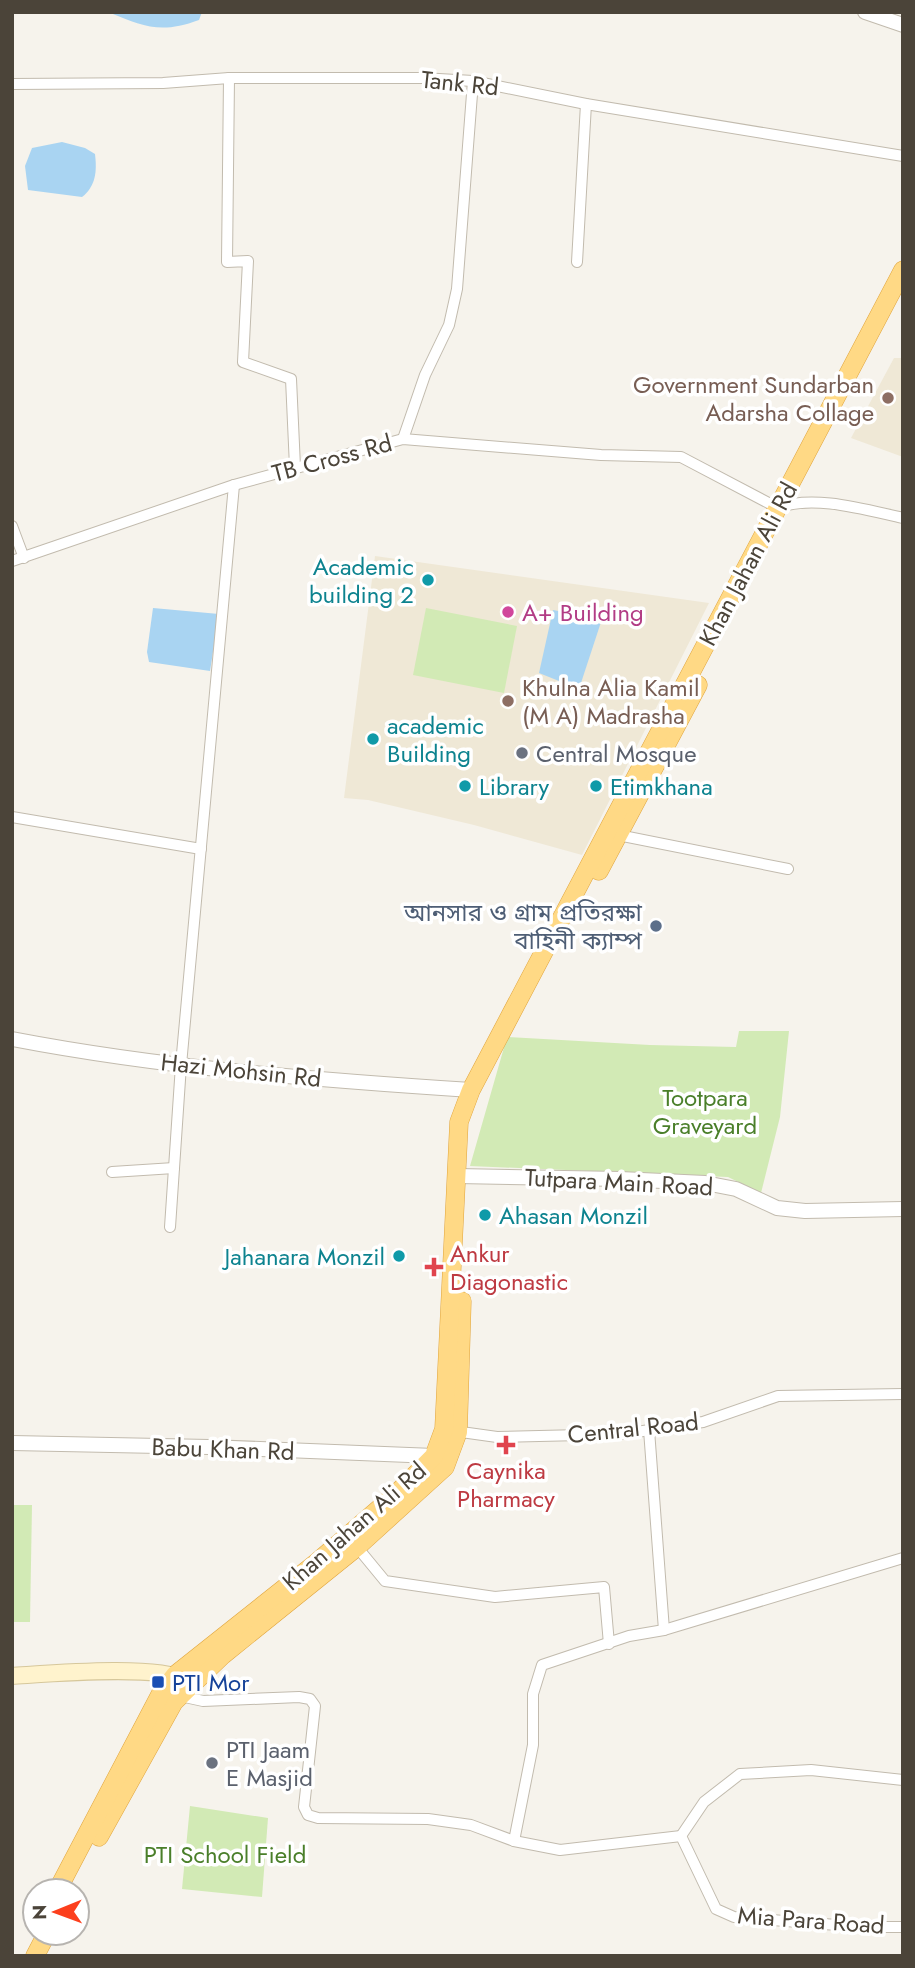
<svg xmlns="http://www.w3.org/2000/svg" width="915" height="1968" font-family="Jost,'Noto Sans Bengali',sans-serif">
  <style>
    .education { fill: #efe8d6 }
    .green { fill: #d2eab5 }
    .water { fill: #a9d4f2 }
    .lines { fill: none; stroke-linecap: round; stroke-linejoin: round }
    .minor-casing { stroke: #c2bbae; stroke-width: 12 }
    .tertiary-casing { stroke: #c2bbae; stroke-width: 16 }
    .secondary-casing { stroke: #d6c79b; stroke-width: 18 }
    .trunk-casing { stroke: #e0a43c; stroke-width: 19 }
    .minor { stroke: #fff; stroke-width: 10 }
    .tertiary { stroke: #fff; stroke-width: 14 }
    .secondary { stroke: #fff3cd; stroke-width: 16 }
    .trunk { stroke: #ffd985; stroke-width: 18 }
    .education-dot { fill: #8d6e63; stroke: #fff; stroke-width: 2.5 }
    .culture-dot { fill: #0f9aa8; stroke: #fff; stroke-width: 2.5 }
    .hotel-dot { fill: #d1479c; stroke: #fff; stroke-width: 2.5 }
    .worship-dot { fill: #6b7280; stroke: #fff; stroke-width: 2.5 }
    .service-dot { fill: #5c6f8a; stroke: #fff; stroke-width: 2.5 }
    .health-dot { fill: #e0444e; stroke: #fff; stroke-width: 2.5 }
    .transit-dot { fill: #1a4fb4; stroke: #fff; stroke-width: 2.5 }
    .labels { text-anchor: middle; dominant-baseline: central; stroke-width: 7; stroke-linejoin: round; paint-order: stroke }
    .street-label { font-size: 24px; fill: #4b4439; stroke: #fff }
    .education-label { font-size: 24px; fill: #785e54; stroke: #fff; text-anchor: end }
    .culture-label { font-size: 24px; fill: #0d838f; stroke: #fff; text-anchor: start }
    .hotel-label { font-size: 24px; fill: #b23c85; stroke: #fff; text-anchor: start }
    .worship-label { font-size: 24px; fill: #5b616d; stroke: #fff; text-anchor: start }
    .service-label { font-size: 24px; fill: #4e5e75; stroke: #fff; text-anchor: end }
    .park-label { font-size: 24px; fill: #4a7f2a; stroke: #fff }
    .health-label { font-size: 24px; fill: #be3a42; stroke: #fff; text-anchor: start }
    .transit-label { font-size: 24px; fill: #164399; stroke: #fff; text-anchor: start }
  </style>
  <rect width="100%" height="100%" fill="#f6f3ec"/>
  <g class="education">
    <path d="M894 358H903V457L851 438Z"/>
    <path d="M375 556 709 603 582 855 474 825 368 800 344 798Z"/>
  </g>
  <g class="green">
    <path d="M426 608 517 626 504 693 413 675Z"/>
    <path d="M739 1031H789L780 1117 761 1193 728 1177 470 1166 507 1037 650 1045 736 1047Z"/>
    <path d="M12 1505H32L30 1622H12Z"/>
    <path d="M190 1806 268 1818 262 1897 182 1889Z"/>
  </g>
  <g class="water">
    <path d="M108 12H202L199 20C161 34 144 27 108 12Z"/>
    <path d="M62 142 85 148 95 154C97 171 96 186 82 197L28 190 25 166 32 148Z"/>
    <path d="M153 608 219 614 210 671 149 662 147 652Z"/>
    <path d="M553 610 602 619 579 689 539 673Z"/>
  </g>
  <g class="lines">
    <defs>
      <g id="minor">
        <path d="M229 78 227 262 248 261 243 362 291 379 295 467"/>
        <path d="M12 84 163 83 229 78H422L473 81 586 104 903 156"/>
        <path d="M577 262 586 104"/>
        <path d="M403 439 425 375 449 325 457 289 473 81"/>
        <path d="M12 526 24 558"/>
        <path d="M12 561 234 485 403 439 601 455 681 457 778 508C813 494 866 510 903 518"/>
        <path d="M12 817 201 849"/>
        <path d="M618 835 788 869"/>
        <path d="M112 1172 174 1168"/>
        <path d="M170 1227 181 1065 234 485"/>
        <path d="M649 1430 664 1630"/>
        <path d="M454 1431 497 1437 623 1434 703 1422 778 1396 903 1394"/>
        <path d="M357 1547 385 1581 495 1597 604 1587 609 1644"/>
        <path d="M180 1696 203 1701 299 1697 310 1699 315 1706 304 1807 308 1815 318 1818 428 1819 471 1825 514 1841 560 1850 681 1836 716 1909 734 1917 863 1927H903"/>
        <path d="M681 1836 704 1802 740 1774 811 1770 903 1780"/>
        <path d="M514 1841 533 1745V1694L542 1665 629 1636 664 1630 903 1558"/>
      </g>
      <g id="tertiary">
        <path d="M865 12 903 25"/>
        <path d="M12 1039C163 1068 317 1080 471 1090"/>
        <path d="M457 1176 620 1179 705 1183 736 1189 777 1208 805 1211 903 1209"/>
        <path d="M12 1443 209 1447 434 1456"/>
      </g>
      <path id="secondary" d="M12 1676C46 1674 159 1664 183 1680"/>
      <g id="trunk">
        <path d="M599 871 698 685"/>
        <path d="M99 1837 174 1702 223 1655 357 1547 445 1467 458 1432 462 1301"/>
        <path d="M57 1891 161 1693 175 1675 316 1563 396 1494 434 1456 444 1429 459 1122 471 1090 903 270"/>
        <path d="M35 1956 47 1933"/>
      </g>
    </defs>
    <use href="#minor" class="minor-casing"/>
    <use href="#tertiary" class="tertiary-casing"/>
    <use href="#secondary" class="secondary-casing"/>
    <use href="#trunk" class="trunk-casing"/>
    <use href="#minor" class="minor"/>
    <use href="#tertiary" class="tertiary"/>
    <use href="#secondary" class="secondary"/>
    <use href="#trunk" class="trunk"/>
  </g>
  <g class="education-dot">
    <circle cx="888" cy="398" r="7"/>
    <circle cx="508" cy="701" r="7"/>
  </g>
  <g class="culture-dot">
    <circle cx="428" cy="580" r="7"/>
    <circle cx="373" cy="739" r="7"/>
    <circle cx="465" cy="786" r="7"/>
    <circle cx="596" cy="786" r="7"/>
    <circle cx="485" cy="1215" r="7"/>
    <circle cx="399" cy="1256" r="7"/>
  </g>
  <circle class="hotel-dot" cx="508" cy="612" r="7"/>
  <g class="worship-dot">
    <circle cx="522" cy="753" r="7"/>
    <circle cx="212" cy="1763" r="7"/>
  </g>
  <circle class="service-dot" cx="656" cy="926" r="7"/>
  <g class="health-dot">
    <path d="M430.5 1256.5h7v7h7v7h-7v7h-7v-7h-7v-7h7z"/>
    <path d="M502.5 1434.5h7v7h7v7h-7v7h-7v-7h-7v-7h7z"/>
  </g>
  <rect class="transit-dot" x="151" y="1675" width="14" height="14" rx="3.5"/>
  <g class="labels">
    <g class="street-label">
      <text transform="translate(460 83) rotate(6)">Tank Rd</text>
      <text transform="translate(332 458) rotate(-15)">TB Cross Rd</text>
      <text transform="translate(748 564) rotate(-62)">Khan Jahan Ali Rd</text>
      <text transform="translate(241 1070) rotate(6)">Hazi Mohsin Rd</text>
      <text transform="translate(619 1182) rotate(3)">Tutpara Main Road</text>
      <text transform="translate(633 1428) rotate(-6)">Central Road</text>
      <text transform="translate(223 1449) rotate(2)">Babu Khan Rd</text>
      <text transform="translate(354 1526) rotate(-41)">Khan Jahan Ali Rd</text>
      <text transform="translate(811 1920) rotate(4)">Mia Para Road</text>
    </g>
    <g class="education-label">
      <text x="874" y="384">Government Sundarban<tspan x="874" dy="28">Adarsha Collage</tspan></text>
      <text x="522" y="687" text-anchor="start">Khulna Alia Kamil<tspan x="522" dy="28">(M A) Madrasha</tspan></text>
    </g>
    <g class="culture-label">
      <text x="414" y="566" text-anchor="end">Academic<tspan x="414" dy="28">building 2</tspan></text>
      <text x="387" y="725">academic<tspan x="387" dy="28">Building</tspan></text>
      <text x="479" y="786">Library</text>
      <text x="610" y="786">Etimkhana</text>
      <text x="499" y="1215">Ahasan Monzil</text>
      <text x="385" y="1256" text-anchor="end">Jahanara Monzil</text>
    </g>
    <g class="hotel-label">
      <text x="522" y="612">A+ Building</text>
    </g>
    <g class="worship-label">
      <text x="536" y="753">Central Mosque</text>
      <text x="226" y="1749">PTI Jaam<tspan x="226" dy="28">E Masjid</tspan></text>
    </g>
    <g class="service-label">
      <text x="642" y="912">আনসার ও গ্রাম প্রতিরক্ষা<tspan x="642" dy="28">বাহিনী ক্যাম্প</tspan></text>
    </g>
    <g class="park-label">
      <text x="705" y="1097">Tootpara<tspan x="705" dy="28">Graveyard</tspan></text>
      <text x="225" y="1854">PTI School Field</text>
    </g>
    <g class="health-label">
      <text x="450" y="1253">Ankur<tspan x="450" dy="28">Diagonastic</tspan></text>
      <text x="506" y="1470" text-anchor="middle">Caynika<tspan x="506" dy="28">Pharmacy</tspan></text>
    </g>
    <g class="transit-label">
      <text x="172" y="1682">PTI Mor</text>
    </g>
  </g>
  <rect width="915" height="1968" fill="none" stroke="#4b4439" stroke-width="28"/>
  <g transform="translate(56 1912) rotate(269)"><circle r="33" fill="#ffffff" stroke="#b7b4b0" stroke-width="2"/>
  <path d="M0-5L12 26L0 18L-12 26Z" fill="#fc3f1d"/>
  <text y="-10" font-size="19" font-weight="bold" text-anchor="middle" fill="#4b4439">N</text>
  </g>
</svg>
